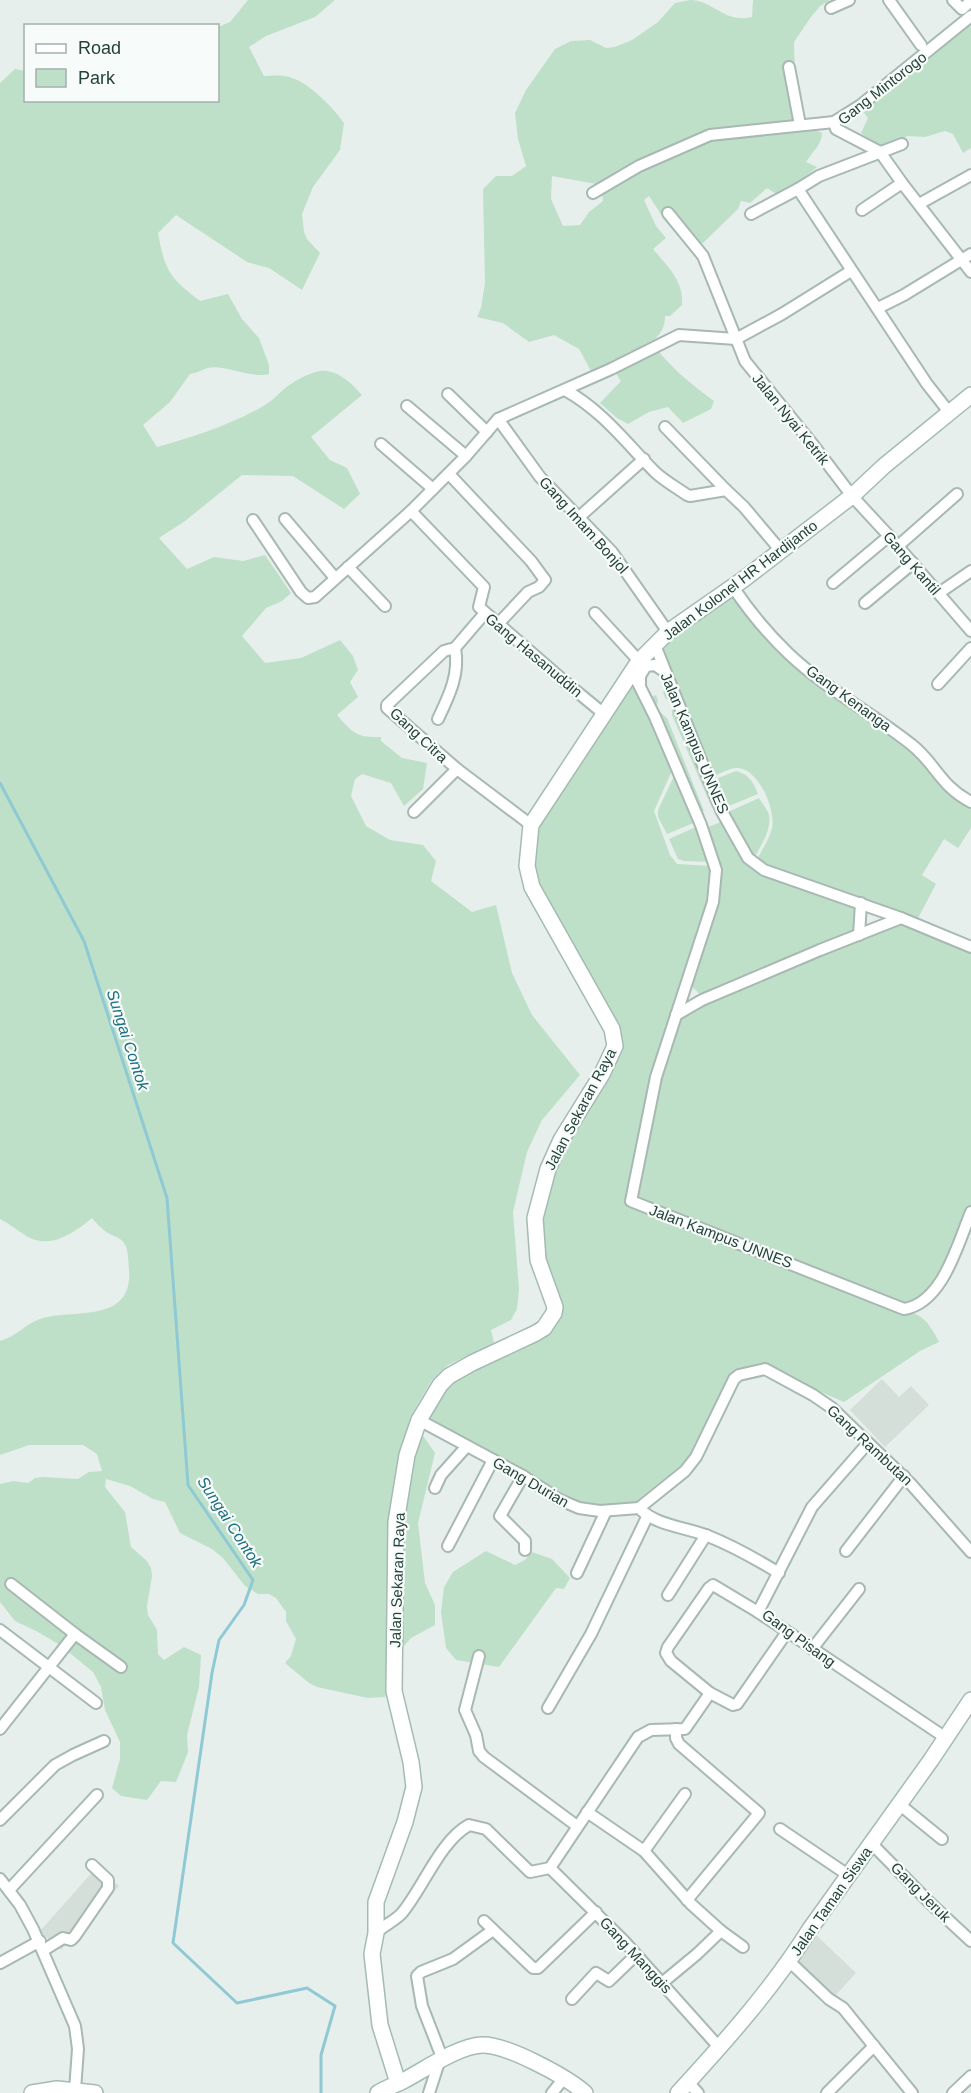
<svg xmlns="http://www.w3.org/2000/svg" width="971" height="2093" font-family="Helvetica,sans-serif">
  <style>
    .built { fill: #d4dfda }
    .green { fill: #bfe0c8; fill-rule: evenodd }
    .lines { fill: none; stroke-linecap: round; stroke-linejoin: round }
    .stream { stroke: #8ec9d4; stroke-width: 3 }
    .minor-casing { stroke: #a8b8b2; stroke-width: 14 }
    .secondary-casing { stroke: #a4bbb3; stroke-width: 18 }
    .minor { stroke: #fff; stroke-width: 10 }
    .secondary { stroke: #fff; stroke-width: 15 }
    .labels { text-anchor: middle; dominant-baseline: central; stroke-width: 4.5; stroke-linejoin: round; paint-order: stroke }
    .street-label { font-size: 15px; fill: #24423a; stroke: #f7fbf9 }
    .water-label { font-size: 16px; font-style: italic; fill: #1c6f80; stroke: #f7fbf9 }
  </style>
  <rect width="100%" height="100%" fill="#e6efeb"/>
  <g class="built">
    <path d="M882 1379 899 1397 911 1386 929 1405 885 1447 850 1410Z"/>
    <path d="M97 1867 119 1886 61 1950 40 1931Z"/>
    <path d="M816 1935 856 1973 835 1996 821 1990 792 1961Z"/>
  </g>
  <g class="green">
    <path d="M248 0H335L315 17 266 36 249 47 264 76C270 76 277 75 284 76 305 78 332 106 344 123L340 150 313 187 302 214 304 232 307 239 320 253 302 290 269 268 247 262 176 215 158 233C165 271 169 277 200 301L228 294 242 319 259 338 269 365V374C253 379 223 364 208 368 201 370 197 373 190 374L170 402 143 425 157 447C194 437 233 424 265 405 272 401 277 395 283 390 292 382 308 373 320 371 336 368 353 384 362 395L311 437 330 460 347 468 360 494 344 509 293 476 242 475 185 521 159 538 187 569 214 557 243 561 265 555 291 593 282 601 266 608 242 636 265 663 301 658 340 640 353 656 358 670 350 682 358 697 337 715C353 733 357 738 381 737V741L402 758 427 763 423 789 404 806 391 783 362 774 355 779 351 796 366 826 390 840 423 845 436 861 431 881 472 912 496 905 512 973 532 1015 580 1075 542 1120 527 1152 513 1212 519 1289 517 1309 511 1320 491 1330 494 1343 448 1365 431 1381 410 1417 435 1453 418 1523 425 1583 435 1605V1625L411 1638 389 1663 385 1697 368 1698 317 1687 309 1683 285 1663 291 1656 296 1639 286 1621V1612L276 1598 269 1594H258L245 1586 223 1558 212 1549 180 1533 165 1502 153 1499 130 1486 106 1479 105 1487 125 1512 131 1547 146 1560 151 1568 152 1576 147 1606 148 1615 157 1630 158 1654 164 1660 184 1647 201 1655 199 1687 187 1735 188 1752 176 1782 161 1781 147 1800 121 1796 112 1788 120 1759V1742L105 1710 101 1687 93 1672 60 1645 38 1632 15 1621 0 1602V1484L13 1481 28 1483 35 1478 43 1477 78 1479 89 1472 102 1471 97 1454 83 1445H29L0 1455V1341C16 1337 25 1324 40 1319 72 1308 133 1325 129 1270 128 1262 129 1250 124 1243 120 1237 112 1236 105 1231 100 1227 96 1223 92 1218 74 1233 52 1249 28 1237 18 1231 10 1224 0 1219V83L15 69 25 71 26 100H218V27L230 22Z"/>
    <path d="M690 0C713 0 725 24 752 17L753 0H830L820 6 811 17 794 42 796 110 805 124 822 133C822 145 812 152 806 162L817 167 781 197 767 188 750 203 741 201 738 209 703 243 688 246 666 222 649 196 644 200 656 226 666 238 653 249C668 267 684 281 682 305L670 316H665C665 327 661 334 652 342 667 365 692 385 714 401L711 409 683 423 668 407 649 412 628 424 617 418 600 403 621 381 609 363 591 371 579 349 554 335 529 342 503 323 477 317 481 308 485 283 483 189 496 176H512L526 166 518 139 515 113 526 90 555 49 571 41 590 40 606 48 615 47 632 40 658 22 675 3ZM552 176 596 184 602 193 603 201 589 212 580 225 563 226 551 199Z"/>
    <path d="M971 24V148L963 153 953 134 945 131 925 137 908 136 885 145H877L861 133 868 118 862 110Z"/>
    <path d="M731 593 793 662 914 752 947 792 971 805V828L958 848 944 839 922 875 936 884 916 922 756 862C761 851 769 840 772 828 776 811 759 769 738 768 731 767 719 774 712 777L660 650 662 643Z"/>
    <path d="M631 678 674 766 654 811 670 855 677 864 712 866 710 901 653 1079 628 1202 903 1311C924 1313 930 1325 939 1342L920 1351 844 1402 757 1364 731 1372 690 1458 635 1502 600 1506 565 1498 425 1415 449 1378 556 1316 543 1265 539 1218 550 1171 618 1044 536 885 533 869 535 826Z"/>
    <path d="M669 689 717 806 712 808 672 715V702L665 698 663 692Z"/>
    <path d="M656 695 658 701 656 709 667 718 704 811 699 813 649 698Z"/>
    <path d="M736 771C750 775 753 782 758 794L724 808 713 780Z"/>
    <path d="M676 772 696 822 667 834 658 817V810Z"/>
    <path d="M759 798C762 803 767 809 769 815 772 830 760 847 753 860L726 813Z"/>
    <path d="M723 821 742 855 858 905 857 933 703 997 688 983 716 900 706 828Z"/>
    <path d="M698 826 711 862 684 861 678 859 669 839Z"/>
    <path d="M901 921 971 950V1205L943 1272 928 1294 905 1305 750 1240 635 1198 659 1078 677 1016 702 1001Z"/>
    <path d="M486 1551 515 1565 525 1560 532 1552 552 1559 570 1578 564 1589 556 1588 499 1667 456 1660 446 1648 441 1612 444 1587 453 1572Z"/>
  </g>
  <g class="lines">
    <path class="stream" d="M0 783 84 941 167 1198 188 1485 253 1580 244 1605 219 1640 212 1673 173 1943 237 2003 307 1988 335 2006 321 2055V2093"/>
    <defs>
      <g id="minor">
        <path d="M889 0 921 45"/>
        <path d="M953 0 962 9 971 1"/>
        <path d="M831 8 849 0"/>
        <path d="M971 16 861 105 834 122 836 129 880 152 902 183 971 272"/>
        <path d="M789 67 800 125"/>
        <path d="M902 144 819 176 798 189 927 384 949 412"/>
        <path d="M593 193 639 166 710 135 834 122"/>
        <path d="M919 204 971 175"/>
        <path d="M862 210 902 183"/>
        <path d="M668 213 703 256 745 361 814 446 852 496 889 536 971 631"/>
        <path d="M751 214 798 189"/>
        <path d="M878 308 904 295 971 254"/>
        <path d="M565 390C603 411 626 443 656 473 665 481 677 488 687 495L690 496 726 490 744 507 781 551"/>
        <path d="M448 394 487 432"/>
        <path d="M407 406 466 456"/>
        <path d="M498 419 540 477 612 552 668 632"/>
        <path d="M665 427 726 490"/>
        <path d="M381 444 433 489"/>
        <path d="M449 474 531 561 545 580 539 587 528 592 498 624"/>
        <path d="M411 511 484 587 479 607 564 681 604 714"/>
        <path d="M578 518 644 459"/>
        <path d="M285 519 335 578"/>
        <path d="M253 520 301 592 308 598 315 597 411 511 466 456 498 419 611 369 679 335 736 339 782 314 851 271"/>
        <path d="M898 546 957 494"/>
        <path d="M348 567 385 606"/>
        <path d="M833 583 889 536"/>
        <path d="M733 587C749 611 768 634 789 654 826 689 872 713 912 745 935 763 941 787 971 802"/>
        <path d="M939 593 971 571"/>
        <path d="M865 603 913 563"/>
        <path d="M485 613 455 648 444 651 387 705V708L457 769 531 825"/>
        <path d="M595 613 639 661"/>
        <path d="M655 645 721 810 748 858 764 870 901 918 971 947"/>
        <path d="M632 671 655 717 701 825 716 870 713 902 656 1077 631 1201 904 1309C943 1303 958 1243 971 1212"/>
        <path d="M640 684V676L646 666 655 665 665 672"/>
        <path d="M938 684 971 648"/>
        <path d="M438 719C449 696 460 674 455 648"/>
        <path d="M414 812 457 769"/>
        <path d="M859 935 861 903"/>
        <path d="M676 1015 702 1000 820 950 901 918"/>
        <path d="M419 1420 523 1476 560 1500 579 1508 600 1511 639 1508C656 1526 686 1527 708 1536 733 1546 756 1559 779 1573"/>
        <path d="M523 1476 500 1516 525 1541V1550"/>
        <path d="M435 1488 441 1475 467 1446"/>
        <path d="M639 1508 685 1471 696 1457 734 1379 739 1375 765 1369 813 1395 832 1408 910 1483 971 1552"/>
        <path d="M448 1546 493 1460"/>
        <path d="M846 1551 904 1476"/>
        <path d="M577 1573 606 1511"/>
        <path d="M11 1584 75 1634 121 1667"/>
        <path d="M668 1595 706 1535"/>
        <path d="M758 1612 812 1507 868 1443"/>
        <path d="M0 1630 96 1703"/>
        <path d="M812 1649 859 1589"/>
        <path d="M479 1656 465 1710 476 1735 479 1751 484 1757 577 1826"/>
        <path d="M710 1693 671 1661 666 1653 668 1647 709 1588 713 1585 758 1612 946 1738"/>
        <path d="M548 1708 591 1634 647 1517"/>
        <path d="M0 1729 75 1634"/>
        <path d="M676 1729V1738L679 1744 759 1813 687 1900"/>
        <path d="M899 1804 942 1839"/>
        <path d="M587 1812 644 1851 691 1904 721 1931 743 1947"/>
        <path d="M0 1820 55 1765 73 1755 104 1741"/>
        <path d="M780 1829 848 1875"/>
        <path d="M871 1843 930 1903 971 1941"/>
        <path d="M644 1851 685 1794"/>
        <path d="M550 1868 624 1941 718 2046"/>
        <path d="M0 1879 20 1905 33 1929 75 2026 78 2049 75 2090"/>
        <path d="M9 1890 97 1795"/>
        <path d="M484 1921 533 1968H538L596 1912"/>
        <path d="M376 1933C384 1925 395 1921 402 1913 423 1888 440 1841 469 1825L486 1829 530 1872 550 1868 638 1737 651 1730 685 1729 710 1693 733 1705 737 1704 787 1632"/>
        <path d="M44 1950 63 1938 71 1940 75 1936 108 1888V1880L92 1865"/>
        <path d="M789 1961 829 1999 843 2008 912 2093"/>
        <path d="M0 1963 40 1941"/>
        <path d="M662 1983 697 1954 721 1931"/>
        <path d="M572 1999 596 1973 609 1981 636 1955"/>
        <path d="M443 2060 422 2006 417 1976 421 1972 453 1959 493 1930"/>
        <path d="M688 2082 698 2093"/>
        <path d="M429 2093 439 2062"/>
        <path d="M552 2093 564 2078"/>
        <path d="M827 2093 874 2046"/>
        <path d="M953 2093 971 2076"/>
      </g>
      <g id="secondary">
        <path d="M398 2083 380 2025 372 1954 376 1933V1902L405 1822 414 1787 411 1762 394 1691 396 1522 407 1455 419 1420 440 1385 449 1376 472 1363 536 1333 544 1328 554 1313 555 1307 538 1260 535 1218 548 1169 561 1140 602 1074 615 1046 612 1029 532 887 527 866 531 825 639 661 668 632 744 579 852 496 884 466 971 395"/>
        <path d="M32 2093 57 2089 95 2093"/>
        <path d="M378 2093C386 2088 395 2085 403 2081 424 2070 458 2046 482 2045 506 2044 567 2077 585 2093"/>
        <path d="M678 2093C725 2042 773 1988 810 1929L931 1760 971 1700"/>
      </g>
    </defs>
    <use href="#minor" class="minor-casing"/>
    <use href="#secondary" class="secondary-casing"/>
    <use href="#minor" class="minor"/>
    <use href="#secondary" class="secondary"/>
  </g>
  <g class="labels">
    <g class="street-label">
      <text transform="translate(882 88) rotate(-38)">Gang Mintorogo</text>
      <text transform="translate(791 419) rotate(51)">Jalan Nyai Ketrik</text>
      <text transform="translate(584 525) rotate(48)">Gang Imam Bonjol</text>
      <text transform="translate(912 563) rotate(49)">Gang Kantil</text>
      <text transform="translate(740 580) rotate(-37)">Jalan Kolonel HR Hardijanto</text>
      <text transform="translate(534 655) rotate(40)">Gang Hasanuddin</text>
      <text transform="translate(849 698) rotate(36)">Gang Kenanga</text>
      <text transform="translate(419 735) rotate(43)">Gang Citra</text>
      <text transform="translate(695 743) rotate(67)">Jalan Kampus UNNES</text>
      <text transform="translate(580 1109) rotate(-62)">Jalan Sekaran Raya</text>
      <text transform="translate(721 1236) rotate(21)">Jalan Kampus UNNES</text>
      <text transform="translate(870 1445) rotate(43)">Gang Rambutan</text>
      <text transform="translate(531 1482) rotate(30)">Gang Durian</text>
      <text transform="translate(397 1580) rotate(-88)">Jalan Sekaran Raya</text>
      <text transform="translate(799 1638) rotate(36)">Gang Pisang</text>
      <text transform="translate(921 1892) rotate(45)">Gang Jeruk</text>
      <text transform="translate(831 1901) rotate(-55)">Jalan Taman Siswa</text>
      <text transform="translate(636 1955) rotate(47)">Gang Manggis</text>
    </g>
    <g class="water-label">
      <text transform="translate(128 1040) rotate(72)">Sungai Contok</text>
      <text transform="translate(230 1522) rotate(57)">Sungai Contok</text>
    </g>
  </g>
  <rect x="24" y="24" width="195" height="78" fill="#f7fbf9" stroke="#a3b1ad" stroke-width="1.5"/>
  <rect x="36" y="44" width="30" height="9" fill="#ffffff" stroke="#a3b1ad" stroke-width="1.5"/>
  <text x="78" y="54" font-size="18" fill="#24423a">Road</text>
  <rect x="36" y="69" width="30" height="18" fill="#bfe0c8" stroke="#a3b1ad" stroke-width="1.5"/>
  <text x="78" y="84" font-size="18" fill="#24423a">Park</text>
</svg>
